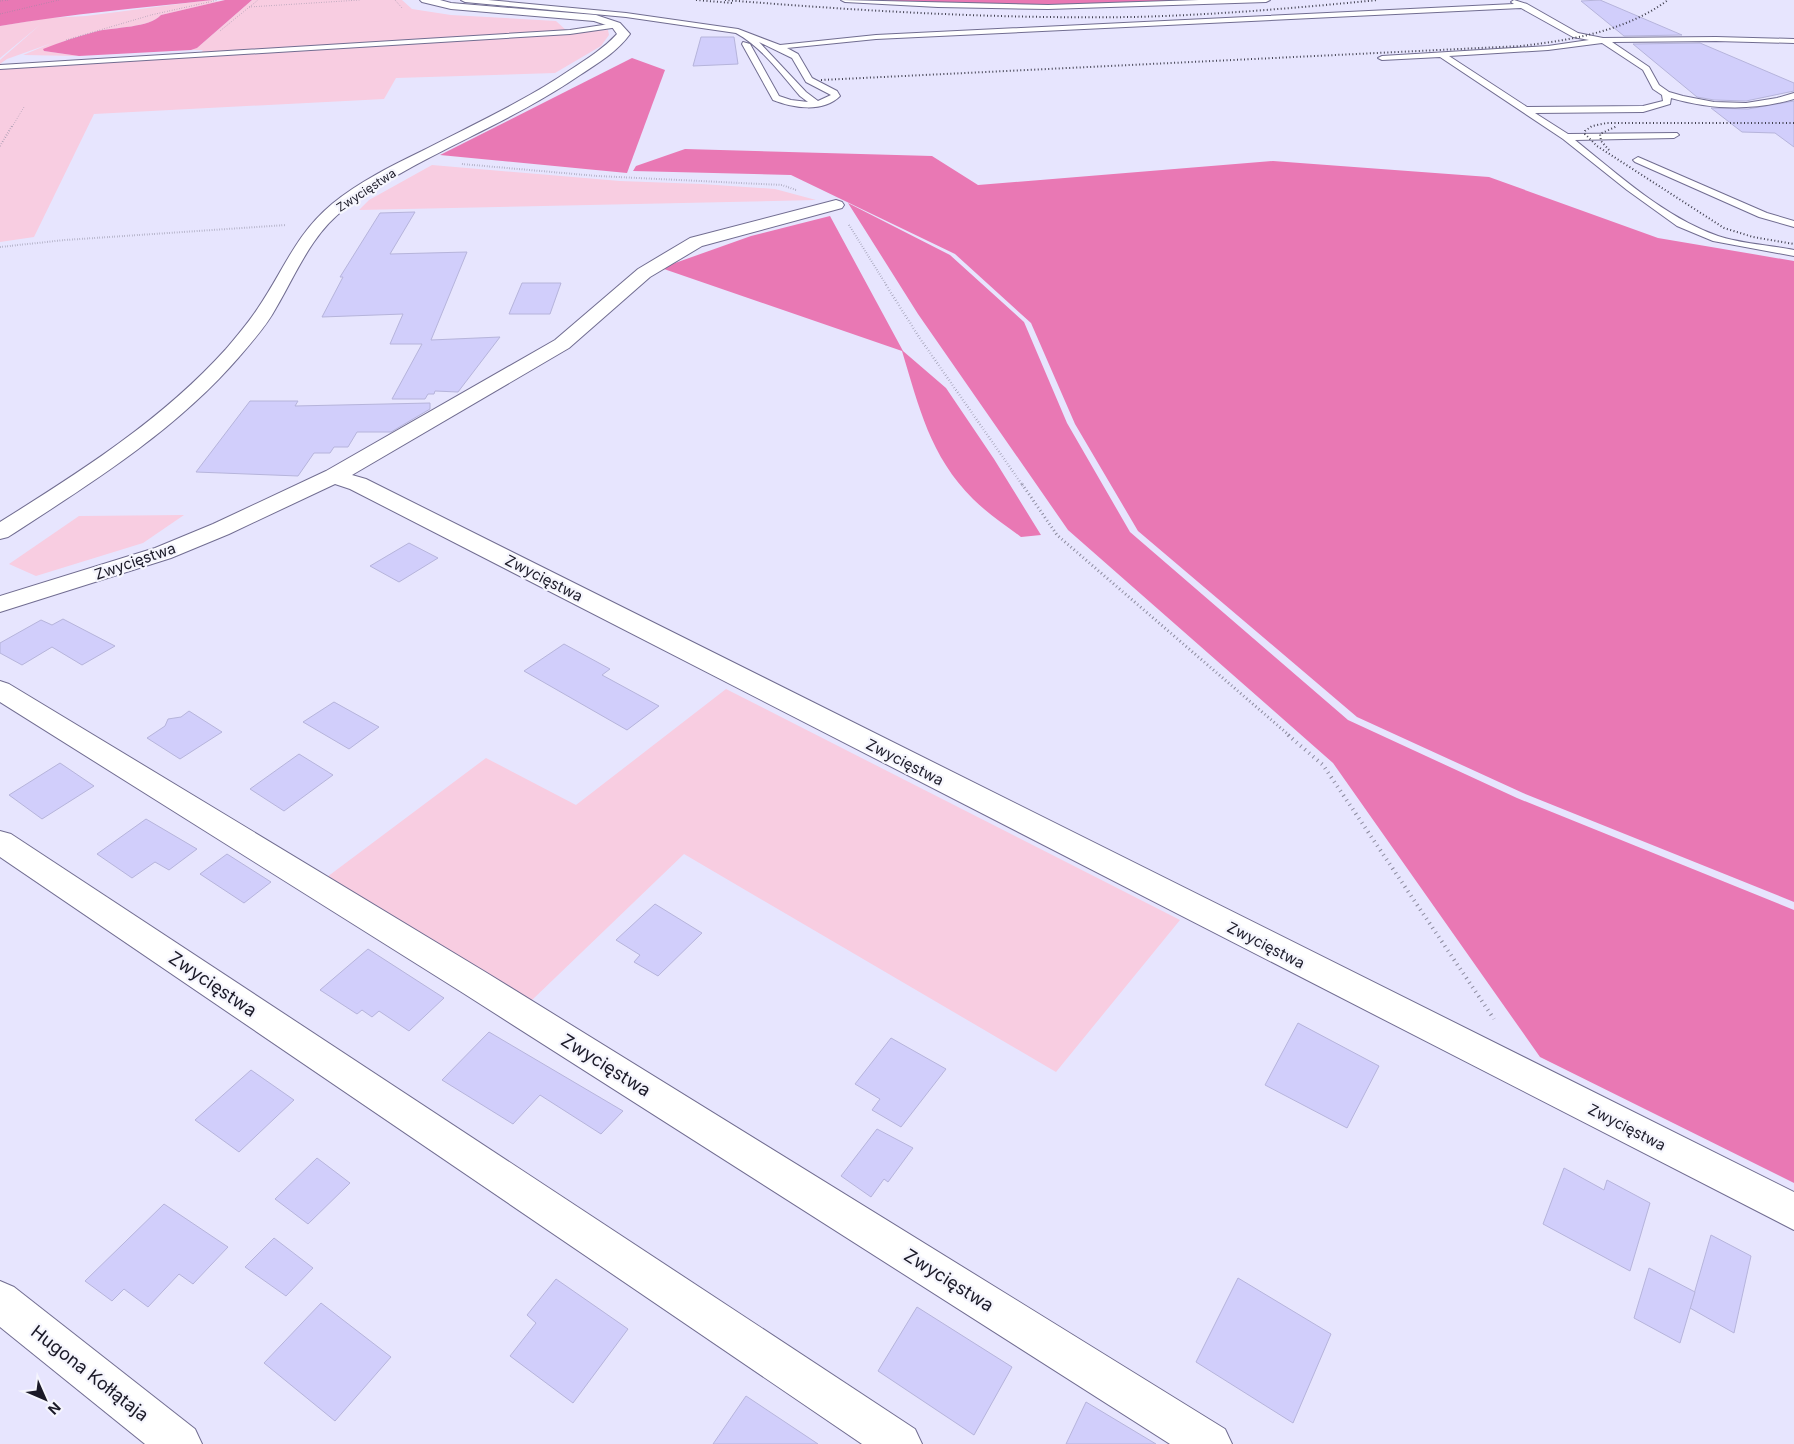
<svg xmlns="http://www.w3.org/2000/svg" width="1794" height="1444" font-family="Inter,sans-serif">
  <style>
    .green { fill: #f8cde1 }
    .forest { fill: #e978b4 }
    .building { fill: #d1cefb; stroke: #b6b4db }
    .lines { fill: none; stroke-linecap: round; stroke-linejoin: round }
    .lane-casing { stroke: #716d91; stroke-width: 2 }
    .street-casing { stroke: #716d91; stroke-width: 2 }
    .path-far4 { stroke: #8d8ca0; stroke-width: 1; stroke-dasharray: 0.5 2; stroke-linecap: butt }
    .path-far3 { stroke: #8d8ca0; stroke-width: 2; stroke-dasharray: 0.5 2; stroke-linecap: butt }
    .path-far2 { stroke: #8d8ca0; stroke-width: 2.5; stroke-dasharray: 0.5 2.5; stroke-linecap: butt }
    .path-far1 { stroke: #8d8ca0; stroke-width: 3; stroke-dasharray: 1 3; stroke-linecap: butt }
    .path { stroke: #8d8ca0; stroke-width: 4; stroke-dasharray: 1 4.5; stroke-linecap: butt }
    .lane { fill: #fff; fill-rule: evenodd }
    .street { fill: #fff; fill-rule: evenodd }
    .rail { stroke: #424151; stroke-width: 2; stroke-dasharray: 1 2.5; stroke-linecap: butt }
    .labels { text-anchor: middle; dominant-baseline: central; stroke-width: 4.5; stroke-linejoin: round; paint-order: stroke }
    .far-street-label { font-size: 12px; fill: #1a1927; stroke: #f5f5fd }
    .street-label { font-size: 15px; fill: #1a1927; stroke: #f5f5fd }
    .near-street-label { font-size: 18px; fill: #1a1927; stroke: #f5f5fd }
  </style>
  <rect width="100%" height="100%" fill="#e7e5fe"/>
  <g class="green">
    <path d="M210 0H216L210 2 225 0 161 15C149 28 115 27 98 31 80 36 60 41 44 51L79 56 23 55 52 43 7 59 0 64V60L41 24 0 58V26L48 18 86 16Z"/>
    <path d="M252 0H402L412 9 451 15 556 21 567 31 200 54 203 50H191L197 48Z"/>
    <path d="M608 30 609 35 601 46 555 73 396 78 384 99 94 114 34 237 0 242V68L510 37Z"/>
    <path d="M432 165 620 181 701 184 775 189 816 200 359 210 369 200Z"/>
    <path d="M184 515 143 543 36 576 9 564 79 516Z"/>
    <path d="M726 689 1180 920 1056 1072 684 854 531 1001 327 877 486 758 576 805Z"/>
  </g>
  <g class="forest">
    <path d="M0 0H212C141 8 70 14 0 26Z"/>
    <path d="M225 0H252L197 48 191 50 79 56 44 51 43 49C60 42 79 36 98 31 115 27 149 28 161 15Z"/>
    <path d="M867 0H1243L1039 5Z"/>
    <path d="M632 58 665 70 627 173 440 155Z"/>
    <path d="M685 149 932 156 978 185 1273 161 1489 177 1658 238 1794 261V902L1523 793 1357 717 1138 531 1075 424 1031 323 955 254 791 175 633 171 636 166Z"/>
    <path d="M848 203 950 255 1024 322 1067 423 1130 532 1348 720 1517 798 1794 910V1183L1540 1057 1333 763 1068 530 918 314Z"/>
    <path d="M830 216 903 351 946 388 994 459 1041 535 1021 537C1005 525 987 513 973 499 930 456 919 407 902 351L661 268 751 236Z"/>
  </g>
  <g class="building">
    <path d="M1600 0 1682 35 1624 36 1581 1Z"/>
    <path d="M701 37H734L738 64 693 66Z"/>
    <path d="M1700 43 1794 83V91L1746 101 1714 100 1697 97 1633 44Z"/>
    <path d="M1794 101V147L1775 133 1742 132 1711 108 1748 109Z"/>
    <path d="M415 212 390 254 467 252 431 340 500 337 458 392 435 391 434 394H428L425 399H392L422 344H390L403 314 322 317 343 277H340L380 213Z"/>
    <path d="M522 283H561L550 314H509Z"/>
    <path d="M250 401H298L295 406 430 403V409L391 432H357L348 447H334L330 453H314L298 476 196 472Z"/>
    <path d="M409 543 438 558 399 582 370 566Z"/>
    <path d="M63 619 115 646 82 665 52 647 22 665 0 653V643L41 620 52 625Z"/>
    <path d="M564 644 610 669 602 675 659 706 627 730 524 671Z"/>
    <path d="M334 702 379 727 349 749 303 722Z"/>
    <path d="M189 711 222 732 180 759 147 738 165 726 168 719 181 717Z"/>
    <path d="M299 754 333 775 284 811 250 789Z"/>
    <path d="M60 763 94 786 42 819 9 795Z"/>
    <path d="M146 819 197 849 169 870 155 862 132 878 97 854Z"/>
    <path d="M227 854 271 882 244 903 200 874Z"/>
    <path d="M655 904 702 933 658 976 634 962 640 955 616 940Z"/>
    <path d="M368 949 444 998 409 1031 379 1011 372 1017 362 1010 357 1014 320 990Z"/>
    <path d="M1298 1023 1379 1066 1347 1128 1265 1085Z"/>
    <path d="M489 1032 623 1111 601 1134 540 1095 513 1124 442 1080Z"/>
    <path d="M891 1038 946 1069 901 1127 872 1110 880 1099 855 1084Z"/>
    <path d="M251 1070 294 1100 239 1152 195 1120Z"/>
    <path d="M877 1129 913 1148 888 1182 884 1179 871 1197 841 1176Z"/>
    <path d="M317 1158 350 1183 308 1224 275 1199Z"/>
    <path d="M1564 1168 1604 1190 1607 1180 1650 1203 1630 1271 1543 1224Z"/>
    <path d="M164 1204 228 1247 193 1284 179 1274 148 1307 124 1289 112 1301 85 1281Z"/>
    <path d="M1711 1235 1751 1256 1734 1333 1690 1308Z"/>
    <path d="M274 1238 313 1268 286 1296 245 1267Z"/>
    <path d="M1649 1268 1695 1292 1680 1343 1634 1318Z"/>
    <path d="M1238 1278 1331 1334 1293 1423 1196 1362Z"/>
    <path d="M556 1279 628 1329 573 1403 510 1356 536 1323 527 1315Z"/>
    <path d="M321 1303 391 1357 335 1421 264 1363Z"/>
    <path d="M917 1307 1012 1367 974 1435 878 1371Z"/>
    <path d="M746 1396 818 1444H713Z"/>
    <path d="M1086 1402 1156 1444H1066Z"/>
  </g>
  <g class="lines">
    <defs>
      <g id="lane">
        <path d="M461 0H488L626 13 738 29 780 45 876 35 1514 4 1511 2 1514 0 1527 4 1578 33 1603 38 1716 37 1794 39V43L1716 41 1612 42 1649 67 1659 85 1669 92 1683 96 1714 102 1746 103 1777 98 1794 93V99C1753 111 1712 110 1671 98L1670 104 1643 112 1535 113 1568 134 1677 133 1679 135 1674 138 1575 140C1619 175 1664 217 1718 236 1742 244 1770 245 1794 250V256L1713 241 1677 226 1627 190 1563 139 1440 57 1382 60 1378 58 1382 56 1548 46 1589 40 1573 37 1521 8 876 39 787 48 798 54 812 78 837 91 840 96C823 113 793 108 773 100L742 44 743 42 750 44 779 96 791 100 808 102 800 96C781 74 762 47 736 33L626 17 465 2ZM759 42 792 58 806 82 831 95 818 101 806 92ZM1602 43 1643 70 1653 89 1662 95 1663 101 1643 106 1527 107 1449 56 1548 50Z"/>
        <path d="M841 0 1048 5 1199 0H1270L1266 2 1048 9 938 7 845 2Z"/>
        <path d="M616 23 620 25 619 27 570 34 0 69V65L570 30Z"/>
        <path d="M1638 157 1767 213 1794 221V227L1759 217 1635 162 1633 160Z"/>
      </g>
      <g id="street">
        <path d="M420 0H440L451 3 596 15 620 23 630 34C617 52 598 63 580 75 506 126 419 155 346 208 312 233 297 272 276 308 267 325 252 342 239 357 175 431 90 484 8 537L0 539V522C80 472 162 420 226 349 237 336 249 322 258 308 284 270 295 235 332 204 359 182 391 166 422 151 472 125 523 102 570 70 587 59 603 49 617 34L612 27 594 21 451 9 422 2Z"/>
        <path d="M836 200 842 202 844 205 842 208 702 246 650 277 569 348 352 475 366 479 1794 1192V1230L350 489 335 484 229 534 171 558 0 612V596L155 548 213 524 326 471 555 340 638 269 690 238Z"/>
        <path d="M0 681 9 684 487 973 1225 1429 1232 1444H1170L463 993 0 702Z"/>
        <path d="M0 831 11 834 915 1429 922 1444H862L0 857Z"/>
        <path d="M0 1281 14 1287 195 1429 202 1444H145L0 1327Z"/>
      </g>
    </defs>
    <use href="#lane" class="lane-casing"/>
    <use href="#street" class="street-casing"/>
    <g class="path-far4">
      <path d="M395 0 402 8"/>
      <path d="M0 1 10 0"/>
      <path d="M249 7 360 0"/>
      <path d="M0 14 59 0"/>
      <path d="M220 31 258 0"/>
      <path d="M66 40 151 15 218 0"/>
      <path d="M12 127 24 107"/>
    </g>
    <g class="path-far3">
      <path d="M0 146 12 126"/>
      <path d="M462 164 597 176 782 185 796 190"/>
      <path d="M849 225 887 286"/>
      <path d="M0 247 65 240 286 225"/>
    </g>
    <path class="path-far2" d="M886 285 919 337 1023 486"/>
    <path class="path-far1" d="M1022 484 1057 535 1290 736"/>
    <path class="path" d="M1288 735 1323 765 1494 1019"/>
    <use href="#lane" class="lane"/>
    <use href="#street" class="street"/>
    <g class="rail">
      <path d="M696 0 732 3"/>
      <path d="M725 0C861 11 997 19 1133 17 1215 15 1296 8 1378 0"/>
      <path d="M821 80 1521 46C1572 40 1626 31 1668 0"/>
      <path d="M1794 123H1607L1592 126 1585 131V134L1597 146 1724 228 1753 237 1794 244"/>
      <path d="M1609 150 1601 141 1600 134 1617 126"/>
    </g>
  </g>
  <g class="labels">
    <g class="far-street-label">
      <text transform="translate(366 190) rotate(-33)">Zwycięstwa</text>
    </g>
    <g class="street-label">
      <text transform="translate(135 561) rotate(-19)">Zwycięstwa</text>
      <text transform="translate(544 578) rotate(27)">Zwycięstwa</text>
      <text transform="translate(905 762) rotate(27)">Zwycięstwa</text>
      <text transform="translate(1266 945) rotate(27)">Zwycięstwa</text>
      <text transform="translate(1627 1127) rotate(27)">Zwycięstwa</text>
    </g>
    <g class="near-street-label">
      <text transform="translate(213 984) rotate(34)">Zwycięstwa</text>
      <text transform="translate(606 1065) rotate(32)">Zwycięstwa</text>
      <text transform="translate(949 1280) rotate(32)">Zwycięstwa</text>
      <text transform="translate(90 1373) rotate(38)">Hugona Kołłątaja</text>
    </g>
  </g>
  <g transform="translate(45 1399) rotate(135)" stroke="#f5f5fd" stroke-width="4" paint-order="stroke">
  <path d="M0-4L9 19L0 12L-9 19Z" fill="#1a1927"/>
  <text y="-8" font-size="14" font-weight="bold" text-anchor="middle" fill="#1a1927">N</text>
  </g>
</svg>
